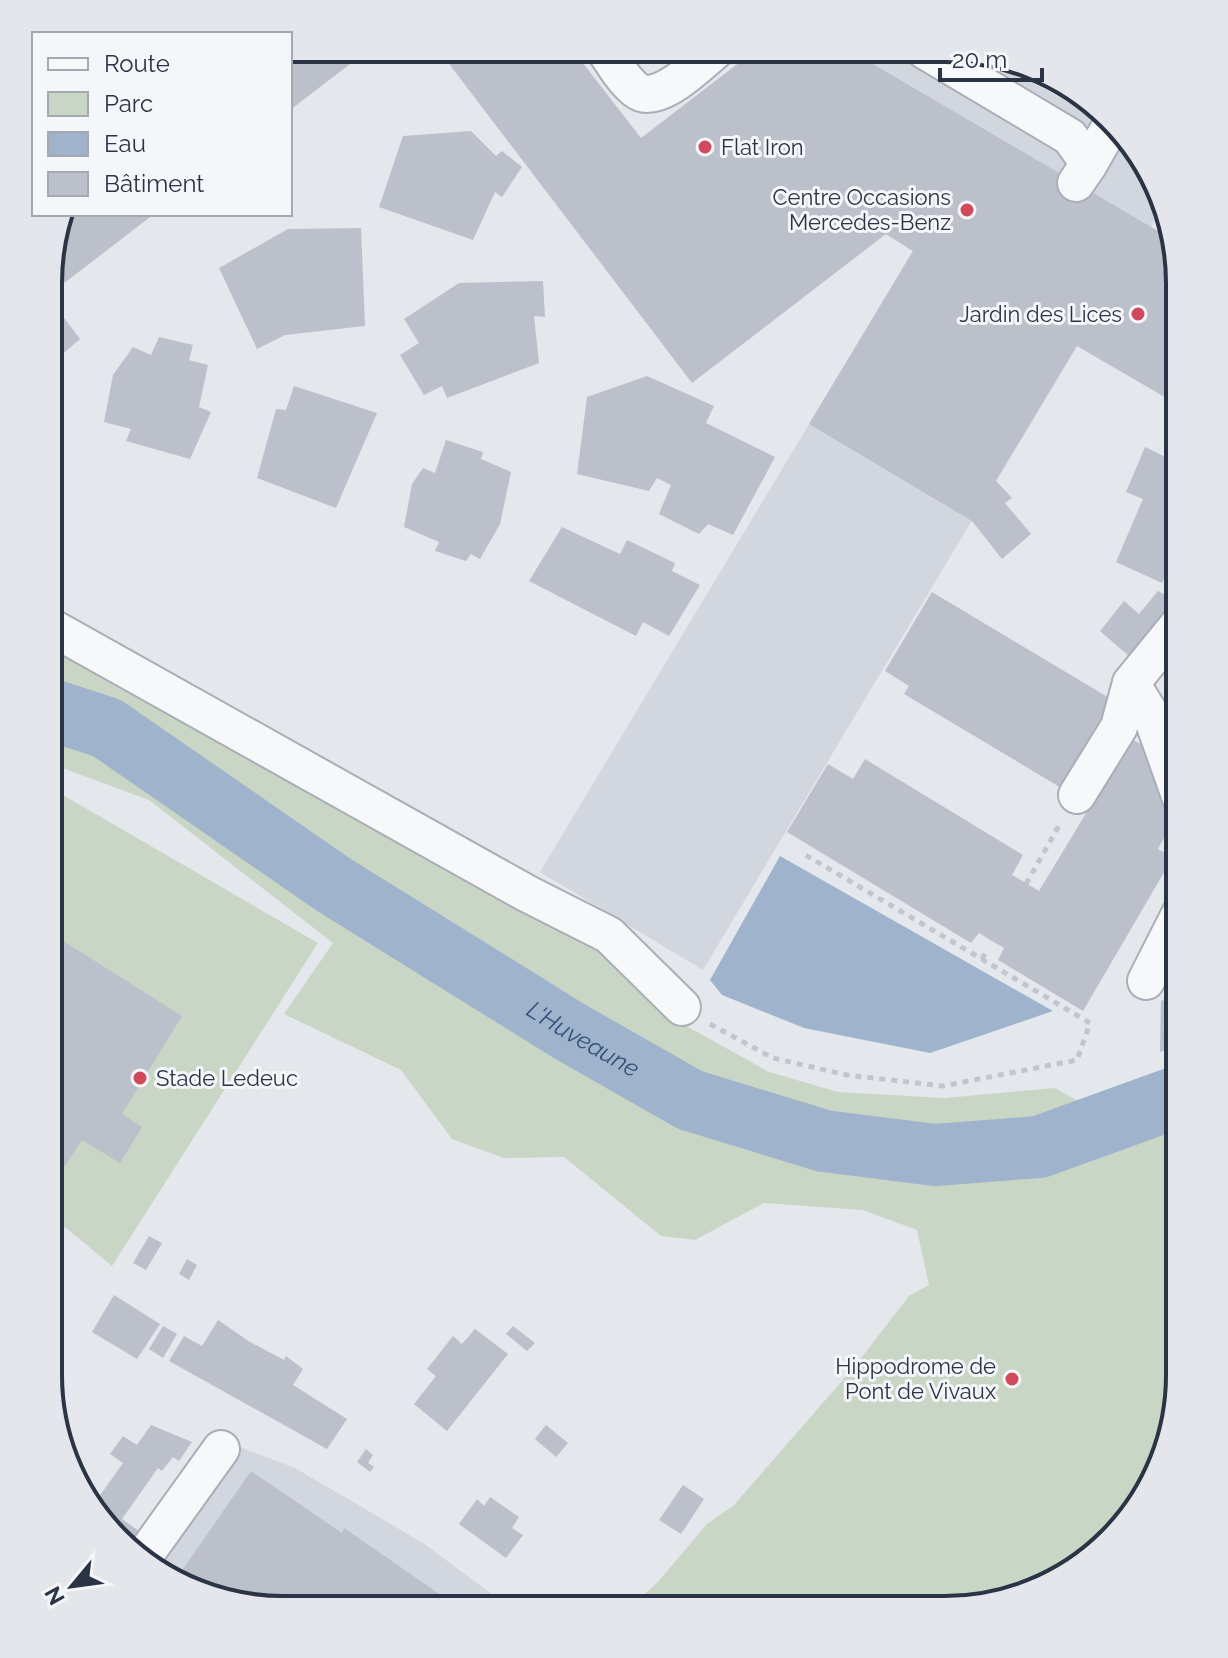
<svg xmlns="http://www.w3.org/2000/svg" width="1228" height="1658" font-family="Raleway,sans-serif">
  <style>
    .built { fill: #d2d6de }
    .green { fill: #c9d6c5 }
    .water { fill: #9fb4cc }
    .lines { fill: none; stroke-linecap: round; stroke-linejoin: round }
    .river { stroke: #9fb4cc; stroke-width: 62 }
    .building { fill: #bbc0ca }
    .minor-casing { stroke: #a9aeb7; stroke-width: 40 }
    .path { stroke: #c2c5cb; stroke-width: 5; stroke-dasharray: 6 6; stroke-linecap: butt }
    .minor { stroke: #f7f8fa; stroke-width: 36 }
    .poi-dot { fill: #d1495b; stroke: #f4f6f9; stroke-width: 3 }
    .labels { text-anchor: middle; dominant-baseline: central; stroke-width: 6; stroke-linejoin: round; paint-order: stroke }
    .poi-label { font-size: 22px; fill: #2b3445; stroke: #f4f6f9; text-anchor: end }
    .water-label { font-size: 24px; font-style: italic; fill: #34527a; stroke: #f4f6f9 }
    .rim { fill: none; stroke: #2b3445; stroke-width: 4 }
  </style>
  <rect width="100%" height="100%" fill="#e4e7ec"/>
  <g class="built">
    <path d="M812 50H973L1108 124 1156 179 1162 207 1151 227 1148 226 703 970 540 872 913 251 858 217 774 116Z"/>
    <path d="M234 1445 295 1468 423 1543 512 1609 253 1608 152 1570Z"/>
  </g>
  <g class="green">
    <path d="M49 636 602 947 663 1013 769 1072 838 1092 945 1098 1055 1088 1131 1131 1180 1122 1179 1391 1141 1505 1049 1586 946 1610 628 1609 657 1583 707 1524 733 1506 855 1366 909 1296 929 1285 917 1230 863 1210 764 1203 695 1240 661 1236 564 1157 504 1158 452 1139 401 1070 284 1014 333 943 149 800 49 763Z"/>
    <path d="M49 787 318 943 112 1266 48 1213Z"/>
  </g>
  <path class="water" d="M780 856 1053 1011 930 1053 804 1028 722 995 710 980Z"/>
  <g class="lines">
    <path class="river" id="s1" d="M49 709 107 728 334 885 569 1031 690 1100 824 1141 935 1155 1039 1147 1180 1096"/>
  </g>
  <g class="building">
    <path d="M290 48H371L290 110Z"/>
    <path d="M437 48 572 49 641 138 757 49 849 50 1170 238 1180 282V406L1077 346 996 481 1012 498 1005 503 1031 534 1002 559 972 521 809 424 913 251 886 234 692 383Z"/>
    <path d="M471 131 496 156 502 151 522 167 502 197 495 192 473 240 379 207 403 136Z"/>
    <path d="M63 214H154L50 294V252Z"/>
    <path d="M361 228 365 326 285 335 257 349 219 268 288 229Z"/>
    <path d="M543 281 545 317 534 316 539 363 447 398 442 386 424 395 400 355 419 343 404 319 459 283Z"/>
    <path d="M50 299 80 339 50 365Z"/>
    <path d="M159 337 193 345 189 360 208 365 199 407 211 412 190 459 126 441 131 429 104 422 113 375 133 347 151 355Z"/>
    <path d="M647 376 714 406 706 423 775 457 733 535 708 524 699 534 659 514 671 485 657 478 649 491 577 474 587 397Z"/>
    <path d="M294 386 377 413 336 508 257 478 276 409 286 410Z"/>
    <path d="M446 440 483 452 481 459 511 472 500 524 480 559 471 554 466 561 435 551 439 542 404 527 412 484 423 468 435 473Z"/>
    <path d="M1145 447 1180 464V543L1162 583 1116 562 1143 499 1126 492Z"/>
    <path d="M562 527 620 554 627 540 675 563 672 571 700 585 669 636 643 622 636 636 529 581Z"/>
    <path d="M1158 591 1175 600 1129 656 1100 631 1124 601 1139 614Z"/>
    <path d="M932 592 1116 702 1063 789 904 694 909 686 885 671Z"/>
    <path d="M1131 739 1141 744 1172 823 1158 849 1173 857 1083 1011 998 960 1004 948 992 941 979 933 971 943 787 832 828 764 853 779 865 759 1023 855 1012 875 1039 891Z"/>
    <path d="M49 932 182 1016 122 1114 142 1127 120 1163 82 1140 63 1169 48 1160V1140L53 1132 48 1129Z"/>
    <path d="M1161 1000 1180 1006V1046L1160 1052Z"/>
    <path d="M149 1236 162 1243 146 1270 133 1263Z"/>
    <path d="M187 1259 197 1265 189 1280 179 1274Z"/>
    <path d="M114 1295 160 1324 137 1359 92 1332Z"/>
    <path d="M218 1320 250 1342 284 1360 286 1356 303 1369 293 1385 347 1419 327 1449 169 1361 184 1336 202 1346Z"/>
    <path d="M163 1326 177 1334 163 1358 149 1349Z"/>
    <path d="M513 1326 535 1343 527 1351 506 1334Z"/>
    <path d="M475 1329 508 1354 447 1431 414 1404 436 1376 427 1369 453 1336 462 1344Z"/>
    <path d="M151 1425 192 1442 179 1461 173 1457 162 1471 158 1468 122 1519 139 1531 130 1545 94 1504 123 1463 110 1454 123 1436 137 1445Z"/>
    <path d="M546 1425 568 1443 556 1457 535 1439Z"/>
    <path d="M366 1449 373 1455 368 1463 374 1467 370 1472 357 1462Z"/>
    <path d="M251 1471 342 1533 344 1528 461 1609 253 1608 176 1579Z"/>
    <path d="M683 1485 704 1499 681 1534 659 1520Z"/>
    <path d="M490 1497 519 1517 512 1528 523 1535 506 1558 459 1524 477 1499 484 1506Z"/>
  </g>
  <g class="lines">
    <defs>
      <g id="minor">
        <path d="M604 49C613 62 623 80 636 90 657 107 700 63 717 49"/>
        <path d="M924 50 1070 137 1089 164 1076 183"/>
        <path d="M1089 164 1110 127"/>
        <path d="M49 626 526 893 609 935 682 1007"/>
        <path d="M1131 683 1152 717 1180 796"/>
        <path d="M1077 795 1119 727 1131 683 1180 623"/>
        <path d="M1146 981 1180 914"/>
        <path d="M142 1559 221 1449"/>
      </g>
    </defs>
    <use href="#minor" class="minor-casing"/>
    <g class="path">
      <path d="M1026 884 1061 822"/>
      <path d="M982 959 986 952"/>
      <path d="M710 1024 773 1058 847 1075 943 1086 1077 1060 1090 1023 804 854"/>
    </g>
    <use href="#minor" class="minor"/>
  </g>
  <g class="poi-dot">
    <circle cx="705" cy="147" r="8"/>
    <circle cx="967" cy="210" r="8"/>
    <circle cx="1138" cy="314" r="8"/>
    <circle cx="140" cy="1078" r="8"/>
    <circle cx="1012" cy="1379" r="8"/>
  </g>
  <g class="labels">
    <g class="poi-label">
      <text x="721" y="147" text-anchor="start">Flat Iron</text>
      <text x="951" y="197">Centre Occasions<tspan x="951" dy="25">Mercedes-Benz</tspan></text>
      <text x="1122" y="314">Jardin des Lices</text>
      <text x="156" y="1078" text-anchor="start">Stade Ledeuc</text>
      <text x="996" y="1366">Hippodrome de<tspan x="996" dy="25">Pont de Vivaux</tspan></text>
    </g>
    <g class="water-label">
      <text stroke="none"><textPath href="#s1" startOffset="630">L'Huveaune</textPath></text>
    </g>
  </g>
  <path d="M0 0H1228V1658H0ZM283 62H945A221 221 0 0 1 1166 283V1375A221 221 0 0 1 945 1596H283A221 221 0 0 1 62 1375V283A221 221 0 0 1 283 62Z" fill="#e4e6eb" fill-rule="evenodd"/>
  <path class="rim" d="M283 62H945A221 221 0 0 1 1166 283V1375A221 221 0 0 1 945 1596H283A221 221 0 0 1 62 1375V283A221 221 0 0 1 283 62Z"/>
  <rect x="32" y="32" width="260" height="184" fill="#f4f6f9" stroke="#a4a8b1" stroke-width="2"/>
  <rect x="48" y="58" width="40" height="12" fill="#f7f8fa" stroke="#a4a8b1" stroke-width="2"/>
  <text x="104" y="72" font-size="24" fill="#2b3445">Route</text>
  <rect x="48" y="92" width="40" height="24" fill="#c9d6c5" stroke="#a4a8b1" stroke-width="2"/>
  <text x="104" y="112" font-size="24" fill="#2b3445">Parc</text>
  <rect x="48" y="132" width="40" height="24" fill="#9fb4cc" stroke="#a4a8b1" stroke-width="2"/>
  <text x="104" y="152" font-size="24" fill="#2b3445">Eau</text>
  <rect x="48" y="172" width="40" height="24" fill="#bbc0ca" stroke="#a4a8b1" stroke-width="2"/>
  <text x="104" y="192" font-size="24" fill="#2b3445">Bâtiment</text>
  <g transform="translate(72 1586) rotate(241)" stroke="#f4f6f9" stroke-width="6" paint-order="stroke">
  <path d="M0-6L14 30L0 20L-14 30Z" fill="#2b3445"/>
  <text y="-12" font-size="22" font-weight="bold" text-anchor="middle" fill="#2b3445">N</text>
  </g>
  <path d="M940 68v12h102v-12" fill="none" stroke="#2b3445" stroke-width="4"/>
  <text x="952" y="68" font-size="24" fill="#2b3445" stroke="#f4f6f9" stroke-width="6" paint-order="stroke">20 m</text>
</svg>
